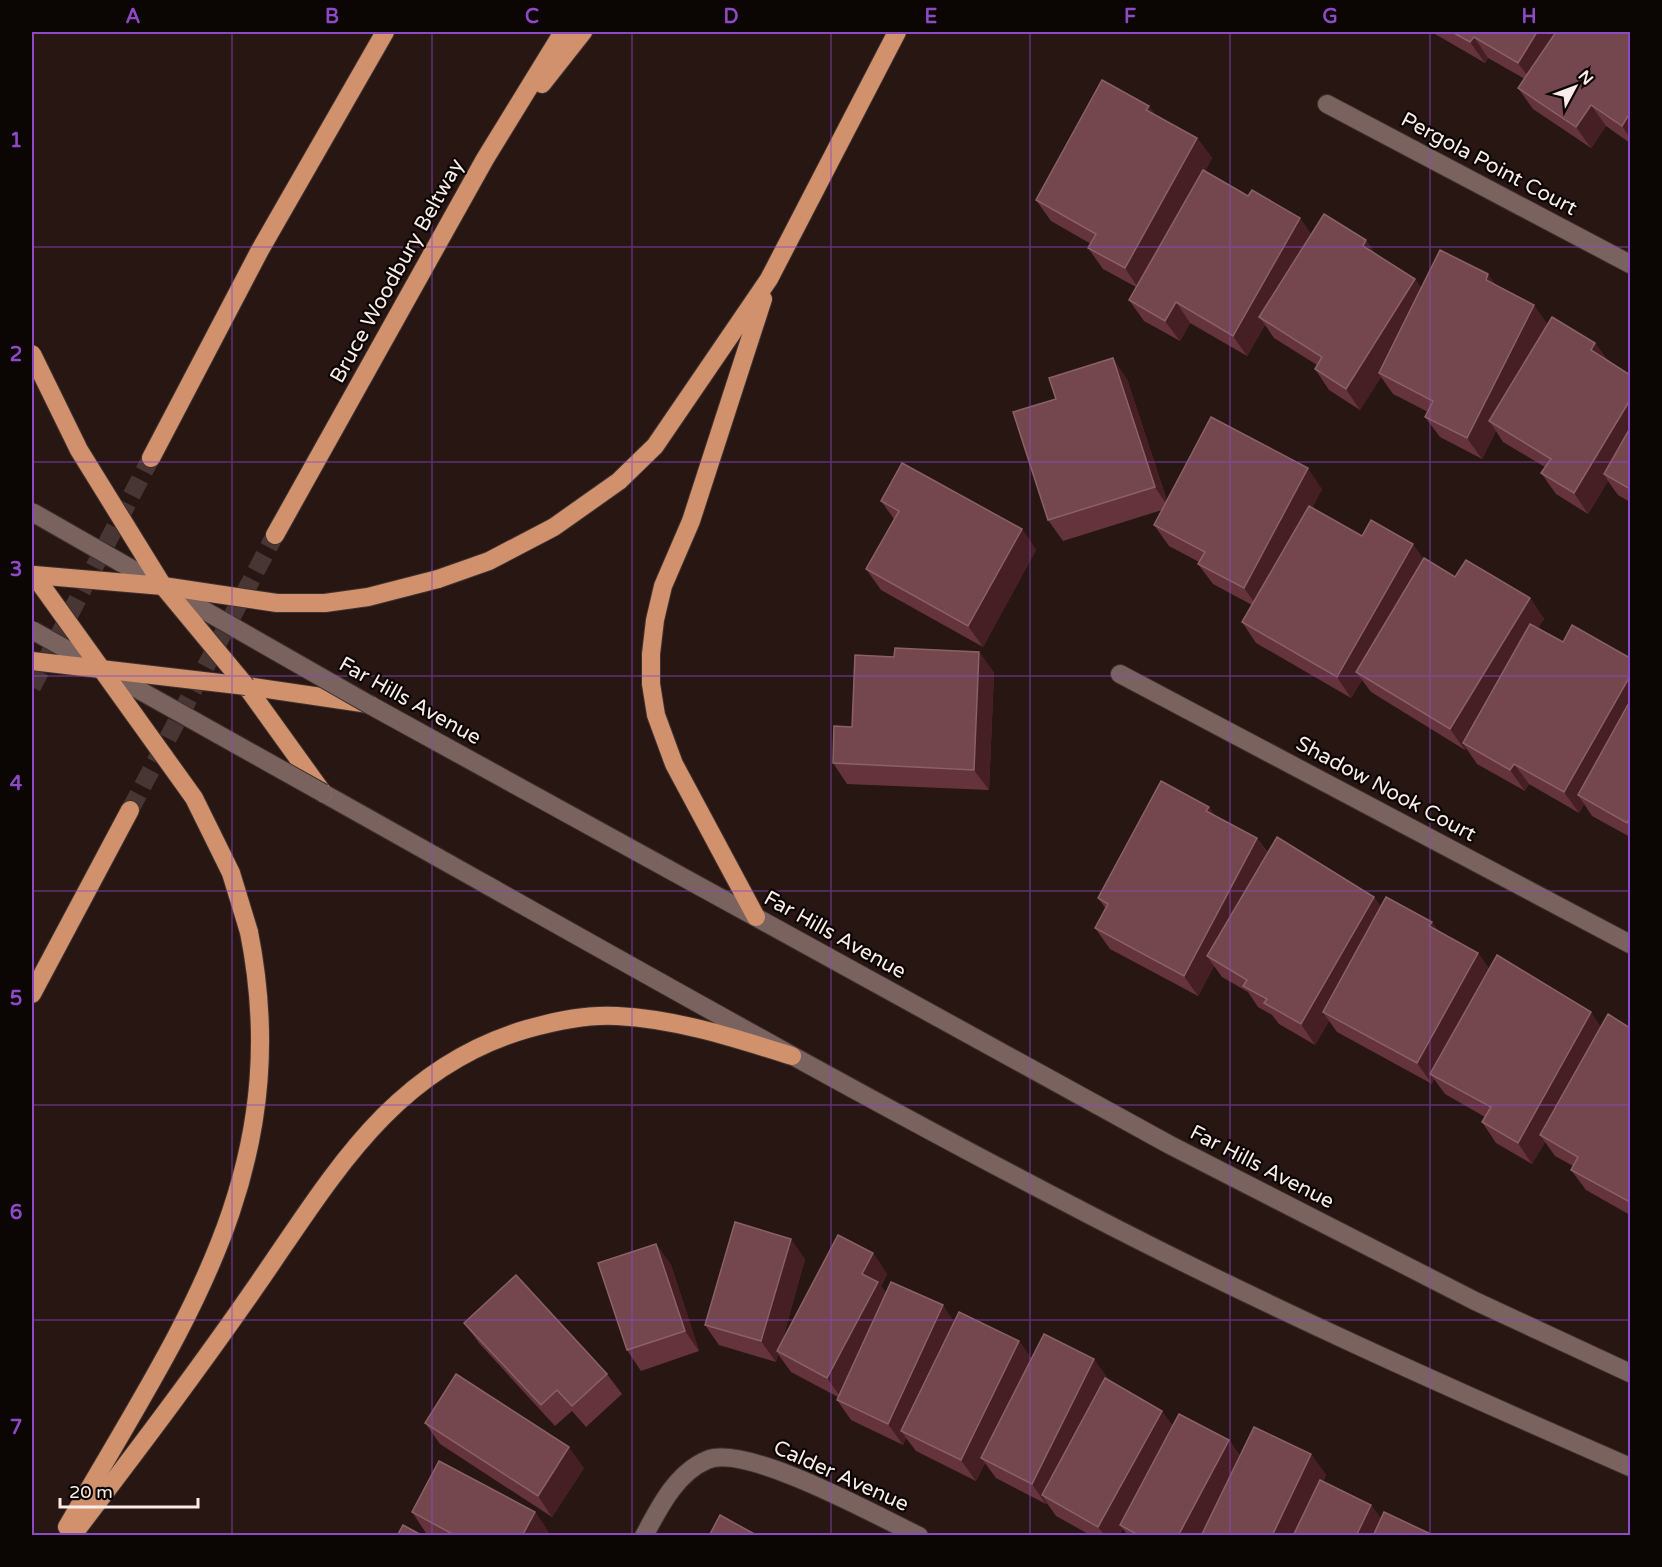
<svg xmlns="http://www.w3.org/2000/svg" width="1662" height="1567" font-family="'Varela Round',sans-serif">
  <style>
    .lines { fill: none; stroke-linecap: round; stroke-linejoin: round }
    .motorway-tunnel { stroke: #473633; stroke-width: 18; stroke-dasharray: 18 9; stroke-linecap: butt }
    .minor-casing { stroke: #3f3230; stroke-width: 20 }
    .secondary-casing { stroke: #3f3230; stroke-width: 20 }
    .motorway-casing { stroke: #3f3230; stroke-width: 20 }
    .minor { stroke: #7a635e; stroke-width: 18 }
    .secondary { stroke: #7a635e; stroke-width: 18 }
    .motorway { stroke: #d0916c; stroke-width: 18 }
    .secondary-bridge-casing { stroke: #3f3230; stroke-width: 20; stroke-linecap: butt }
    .motorway-bridge-casing { stroke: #3f3230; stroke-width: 20; stroke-linecap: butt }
    .secondary-bridge { stroke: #7a635e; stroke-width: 18 }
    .motorway-bridge { stroke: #d0916c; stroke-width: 18 }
    .wall { fill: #64333c }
    .shaded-wall { fill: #451f24 }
    .building { fill: #74474f; stroke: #896167; stroke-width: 1.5 }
    .grid { fill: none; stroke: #8e49c5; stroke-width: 1.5; stroke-opacity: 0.55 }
    .labels { text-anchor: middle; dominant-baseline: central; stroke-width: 4.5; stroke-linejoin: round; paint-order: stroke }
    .street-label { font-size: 21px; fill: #f9ece9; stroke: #0b0504 }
    .neatline { fill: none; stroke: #8e49c5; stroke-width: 2 }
    .grid-label { font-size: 20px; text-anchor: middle; font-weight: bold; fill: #8e49c5 }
  </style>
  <rect width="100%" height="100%" fill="#281613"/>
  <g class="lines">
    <g class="motorway-tunnel">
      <path d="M32 687 151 458"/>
      <path d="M130 810 275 535"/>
    </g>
    <defs>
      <g id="minor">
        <path d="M1327 104 1630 264"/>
        <path d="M1120 674 1630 944"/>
        <path d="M644 1536C659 1508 676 1473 707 1460 746 1443 879 1517 919 1536"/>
      </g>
      <g id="secondary">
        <path d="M370 705 1170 1145 1475 1301 1630 1373"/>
        <path d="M323 793C577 935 829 1080 1088 1214 1265 1306 1447 1387 1630 1467"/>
      </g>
      <g id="motorway">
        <path d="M542 84 583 32"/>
        <path d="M151 458 260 250 385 32"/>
        <path d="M275 535 485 159 563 32"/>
        <path d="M438 579 489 561 554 527 619 481 655 446 769 279 897 32"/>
        <path d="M246 686 323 793"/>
        <path d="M246 686 369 704"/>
        <path d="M756 917 674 764 656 715 651 684V654L655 620 663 586 691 521 763 299"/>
        <path d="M32 994 130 810"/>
        <path d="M67 1527C180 1329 297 1174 249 932"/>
        <path d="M72 1536C136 1452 199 1369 259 1282 333 1175 393 1068 527 1029 556 1021 587 1014 617 1016 677 1019 735 1038 792 1056"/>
      </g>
    </defs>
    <use href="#minor" class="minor-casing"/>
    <use href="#secondary" class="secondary-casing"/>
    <use href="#motorway" class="motorway-casing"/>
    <use href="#minor" class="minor"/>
    <use href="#secondary" class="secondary"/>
    <use href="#motorway" class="motorway"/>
    <defs>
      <g id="secondary-bridge">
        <path d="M32 512 370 705"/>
        <path d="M32 630 323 793"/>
      </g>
      <g id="motorway-bridge">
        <path d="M32 354 79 450 163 586 246 686"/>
        <path d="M34 575 194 798 231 873 249 932"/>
        <path d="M34 575 163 586 277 603H325L368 597 438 579"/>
        <path d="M32 661 246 686"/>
      </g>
    </defs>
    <use href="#secondary-bridge" class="secondary-bridge-casing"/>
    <use href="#motorway-bridge" class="motorway-bridge-casing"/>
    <use href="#secondary-bridge" class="secondary-bridge"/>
    <use href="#motorway-bridge" class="motorway-bridge"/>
  </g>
  <g class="wall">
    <path d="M1434 32H1630V143L1606 126 1591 148 1533 109 1518 88 1525 79 1488 58 1485 63 1435 34Z"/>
    <path d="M1155 114 1197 138 1212 158 1205 171 1312 234 1366 240 1375 254 1415 279 1421 288 1496 286 1547 324 1595 343 1607 360 1630 375V502L1618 495 1608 481 1588 514 1556 494 1541 473 1545 467 1503 442 1496 431 1482 459 1440 437 1425 417 1428 412 1393 394 1381 377 1360 410 1329 390 1315 369 1317 365 1274 338 1265 325 1247 356 1190 323 1180 341 1144 321 1129 300 1136 287 1103 269 1088 248 1091 244 1051 221 1036 200Z"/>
    <path d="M1127 379 1167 501 1322 489 1312 508 1362 536 1424 559 1455 577 1530 598 1544 619 1538 628 1563 642 1630 658V837L1592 816 1584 804 1579 813 1529 784 1525 791 1477 764 1466 748 1465 750 1371 692 1362 680 1351 698 1256 643 1242 622 1252 605 1213 584 1198 564 1199 562 1169 546 1154 525 1162 510 1063 541 1048 520Z"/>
    <path d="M881 501 1022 529 1036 550 983 647 881 590 866 569 894 519Z"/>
    <path d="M979 652 994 673 989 790 847 784 833 763 852 727 894 657Z"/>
    <path d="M1209 807 1215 816 1257 838 1268 853 1374 897 1381 907 1438 931 1478 953 1489 969 1601 1027 1630 1028V1215L1586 1190 1571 1170 1573 1166 1555 1156 1545 1142 1532 1164 1496 1143 1482 1122 1485 1117 1445 1094 1434 1079 1432 1084 1337 1032 1329 1021 1315 1045 1279 1024 1272 1015 1258 1007 1248 992 1222 977 1214 966 1198 996 1110 949 1095 928 1106 909 1098 898Z"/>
    <path d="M656 1244 671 1265 699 1351 641 1371 627 1350Z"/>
    <path d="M873 1253 887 1274 881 1286 886 1293 954 1322 1019 1341 1031 1358 1109 1380 1173 1426 1229 1440 1240 1456 1311 1454 1326 1475 1323 1481 1371 1505 1381 1519 1435 1536H1128L1123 1529 1119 1536H1092L1056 1516 1047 1503 1046 1504 996 1478 985 1463 976 1481 916 1451 906 1438 903 1445 851 1420 837 1400 838 1397 791 1372 778 1354 776 1362 719 1345 705 1325 805 1259 782 1342Z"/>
    <path d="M464 1323 607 1374 622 1394 586 1427 572 1411 555 1426 479 1343Z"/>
    <path d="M425 1423 584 1468 552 1517 440 1444Z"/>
    <path d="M412 1512H535L549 1533 548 1536H431L426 1533Z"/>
  </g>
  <g class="shaded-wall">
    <path d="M1537 32H1564L1533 83 1518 63Z"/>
    <path d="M1474 37 1488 58 1485 63 1470 42Z"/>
    <path d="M1591 105 1606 126 1591 148 1576 127Z"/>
    <path d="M1149 106 1164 126 1146 110Z"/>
    <path d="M1630 113V138L1622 126Z"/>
    <path d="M1197 138 1212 158 1139 289 1125 268Z"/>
    <path d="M1300 218 1315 239 1259 317 1265 325 1247 356 1233 336Z"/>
    <path d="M1366 240 1380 261 1363 246Z"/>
    <path d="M1488 274 1503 295 1486 280Z"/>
    <path d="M1415 279 1429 300 1379 373 1381 377 1360 410 1346 389Z"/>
    <path d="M1176 302 1190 323 1180 341 1165 321Z"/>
    <path d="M1534 305 1549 326 1489 421 1496 431 1482 459 1467 438Z"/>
    <path d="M1595 343 1609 364 1591 350Z"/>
    <path d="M1113 358 1127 379 1169 508 1155 487Z"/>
    <path d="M1630 400V445L1604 474 1608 481 1588 514 1574 493Z"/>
    <path d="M1308 468 1322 489 1259 609 1244 588Z"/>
    <path d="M1022 529 1036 550 983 647 968 626Z"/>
    <path d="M1413 544 1428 565 1356 672 1362 680 1351 698 1337 677Z"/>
    <path d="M1530 598 1544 619 1467 746 1463 743 1466 748 1465 750 1450 729Z"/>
    <path d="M979 652 994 673 989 790 974 770Z"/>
    <path d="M1630 676V722L1578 795 1584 804 1579 813 1564 792Z"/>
    <path d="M1514 764 1529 784 1525 791 1510 770Z"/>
    <path d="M1209 807 1223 828 1206 811Z"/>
    <path d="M1630 816V828L1627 823Z"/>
    <path d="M1257 838 1271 859 1207 956 1214 966 1198 996 1184 976Z"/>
    <path d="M1374 897 1389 918 1323 1012 1329 1021 1315 1045 1301 1024Z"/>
    <path d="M1432 922 1447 943 1429 926Z"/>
    <path d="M1478 953 1492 974 1430 1074 1434 1079 1432 1084 1417 1063Z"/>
    <path d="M1591 1012 1605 1033 1540 1135 1545 1142 1532 1164 1518 1143Z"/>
    <path d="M791 1239 805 1259 779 1352 777 1351 778 1354 776 1362 761 1341Z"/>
    <path d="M656 1244 671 1265 699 1351 685 1331Z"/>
    <path d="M873 1253 887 1274 881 1286 892 1302 842 1399 827 1378 862 1274Z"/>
    <path d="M943 1305 957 1326 901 1431 906 1438 903 1445 888 1424Z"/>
    <path d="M1019 1341 1034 1362 981 1458 985 1463 976 1481 961 1460Z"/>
    <path d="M1094 1359 1109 1380 1049 1499 1042 1495 1047 1503 1046 1504 1032 1484Z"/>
    <path d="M1162 1411 1177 1431 1120 1525 1123 1529 1119 1536H1105L1098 1527Z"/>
    <path d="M1229 1440 1243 1461 1204 1536H1178Z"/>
    <path d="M569 1447 584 1468 552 1517 538 1496Z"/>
    <path d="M1311 1454 1326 1475 1297 1536H1272Z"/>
    <path d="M1371 1505 1386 1525 1381 1536H1356Z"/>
    <path d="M535 1512 549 1533 548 1536H522Z"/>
  </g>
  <g class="building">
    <path d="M1452 32H1537L1518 63 1474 37 1470 42Z"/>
    <path d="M1556 32H1630V113L1622 126 1591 105 1576 127 1518 88Z"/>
    <path d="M1102 80 1149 106 1146 110 1197 138 1125 268 1088 248 1096 234 1036 200Z"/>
    <path d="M1203 170 1248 196 1252 190 1300 218 1233 336 1176 302 1165 321 1129 300Z"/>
    <path d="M1324 214 1366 240 1363 246 1415 279 1346 389 1315 369 1322 357 1259 317Z"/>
    <path d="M1440 250 1488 274 1486 280 1534 305 1467 438 1425 417 1433 401 1379 373Z"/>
    <path d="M1552 317 1595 343 1591 350 1630 375V400L1574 493 1541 473 1551 459 1489 421Z"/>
    <path d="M1113 358 1155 487 1048 520 1013 412 1056 399 1049 378Z"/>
    <path d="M1211 417 1308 468 1244 588 1198 564 1205 552 1154 525Z"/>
    <path d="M1630 428V489L1604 474Z"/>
    <path d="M902 463 1022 529 968 626 866 569 899 511 881 501Z"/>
    <path d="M1309 506 1362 536 1371 520 1413 544 1337 677 1242 622Z"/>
    <path d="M1424 558 1455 577 1466 560 1530 598 1450 729 1356 672Z"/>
    <path d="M1530 624 1563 642 1572 625 1630 658V676L1564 792 1514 764 1510 770 1463 743Z"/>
    <path d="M895 648 979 652 974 770 833 763 834 726 852 727 855 655 894 657Z"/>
    <path d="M1630 701V816L1627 823 1578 795Z"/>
    <path d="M1161 781 1209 807 1206 811 1257 838 1184 976 1095 928 1108 904 1098 898Z"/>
    <path d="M1277 837 1374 897 1301 1024 1264 1003 1267 999 1243 986 1247 980 1207 956Z"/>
    <path d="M1386 897 1432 922 1429 926 1478 953 1417 1063 1323 1012Z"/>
    <path d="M1497 955 1591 1012 1518 1143 1482 1122 1491 1107 1430 1074Z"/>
    <path d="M1608 1014 1630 1028V1196L1628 1201 1571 1170 1578 1157 1540 1135Z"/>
    <path d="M735 1222 791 1239 761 1341 705 1325Z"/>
    <path d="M838 1235 873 1253 862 1274 878 1282 827 1378 777 1351Z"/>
    <path d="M656 1244 685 1331 627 1350 598 1263Z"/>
    <path d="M516 1275 607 1374 572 1406 557 1390 541 1405 464 1323Z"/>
    <path d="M891 1282 943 1305 888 1424 837 1400Z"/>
    <path d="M959 1312 1019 1341 961 1460 901 1431Z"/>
    <path d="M1044 1334 1094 1359 1032 1484 981 1458Z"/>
    <path d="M456 1374 569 1447 538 1496 425 1423Z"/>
    <path d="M1105 1378 1162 1411 1098 1527 1042 1495Z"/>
    <path d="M1179 1414 1229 1440 1178 1536H1140L1120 1525Z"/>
    <path d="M1254 1427 1311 1454 1272 1536H1201Z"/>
    <path d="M439 1461 535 1512 522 1536H456L412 1512Z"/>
    <path d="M1320 1480 1371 1505 1356 1536H1293Z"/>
    <path d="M1384 1512 1435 1536H1373Z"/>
    <path d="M720 1515 758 1536H709Z"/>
    <path d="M403 1525 423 1536H397Z"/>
  </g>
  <path class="grid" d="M232 32V1536M432 32V1536M632 32V1536M831 32V1536M1030 32V1536M1230 32V1536M1430 32V1536M32 247H1630M32 462H1630M32 676H1630M32 891H1630M32 1105H1630M32 1320H1630"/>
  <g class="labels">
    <g class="street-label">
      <text transform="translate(1489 164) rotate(28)">Pergola Point Court</text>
      <text transform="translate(397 271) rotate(-61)">Bruce Woodbury Beltway</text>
      <text transform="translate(410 701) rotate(29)">Far Hills Avenue</text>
      <text transform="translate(1386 789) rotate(28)">Shadow Nook Court</text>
      <text transform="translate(835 935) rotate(29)">Far Hills Avenue</text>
      <text transform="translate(1262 1167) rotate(27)">Far Hills Avenue</text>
      <text transform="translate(841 1476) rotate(24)">Calder Avenue</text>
    </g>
  </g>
  <rect width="1662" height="1567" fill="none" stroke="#0b0504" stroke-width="66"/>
  <g transform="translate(1575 87) rotate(49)" stroke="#0b0504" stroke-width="4.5" paint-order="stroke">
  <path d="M0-4.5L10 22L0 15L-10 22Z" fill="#f9ece9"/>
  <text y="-9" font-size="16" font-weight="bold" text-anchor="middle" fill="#f9ece9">N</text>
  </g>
  <path d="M60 1498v9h138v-9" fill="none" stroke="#f9ece9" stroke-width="3"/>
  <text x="69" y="1498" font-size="18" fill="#f9ece9" stroke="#0b0504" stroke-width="4.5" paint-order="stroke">20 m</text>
  <rect x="33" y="33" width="1596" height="1501" class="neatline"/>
  <g class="grid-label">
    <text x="133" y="23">A</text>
    <text x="332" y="23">B</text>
    <text x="532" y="23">C</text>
    <text x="731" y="23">D</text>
    <text x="931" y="23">E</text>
    <text x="1130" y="23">F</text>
    <text x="1330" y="23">G</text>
    <text x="1529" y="23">H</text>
    <text x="16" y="147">1</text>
    <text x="16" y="361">2</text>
    <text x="16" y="576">3</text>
    <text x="16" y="790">4</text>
    <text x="16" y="1005">5</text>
    <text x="16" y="1219">6</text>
    <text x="16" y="1434">7</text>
  </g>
</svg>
